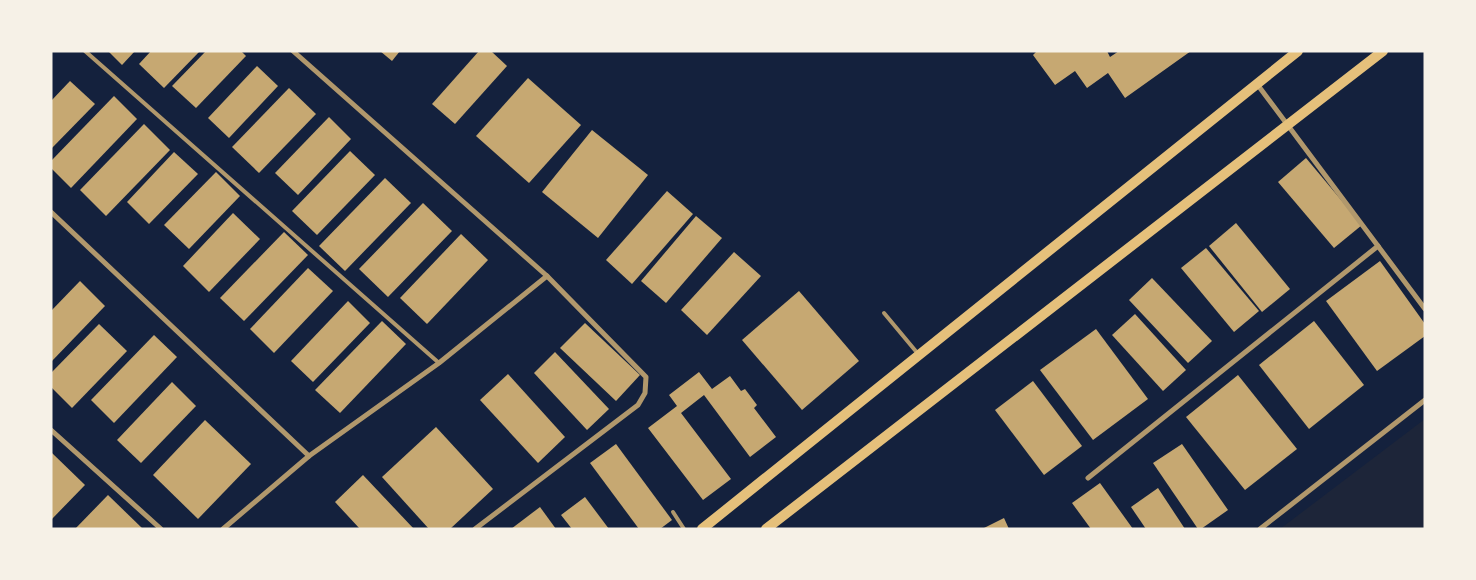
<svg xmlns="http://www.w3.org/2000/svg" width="1476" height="580" font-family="Helvetica,sans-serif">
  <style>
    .green { fill: #1d2539 }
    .building { fill: #c6a872 }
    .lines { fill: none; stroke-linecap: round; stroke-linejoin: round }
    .service { stroke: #b1986c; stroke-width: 4 }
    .minor { stroke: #b1986c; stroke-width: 5 }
    .secondary { stroke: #e5c07b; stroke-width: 10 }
  </style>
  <rect width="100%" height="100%" fill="#14213d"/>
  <path class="green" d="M1425 419V529H1280Z"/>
  <g class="building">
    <path d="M108 51H135L122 65Z"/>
    <path d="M151 51H200L164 88 139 64Z"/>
    <path d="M206 51H241L246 56 196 108 172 86Z"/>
    <path d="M380 51H400L392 61Z"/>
    <path d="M479 51H491L507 66 455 124 432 104Z"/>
    <path d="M1037 51H1107L1110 57 1119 51H1191L1125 98 1108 73 1087 88 1075 71 1055 85 1033 55Z"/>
    <path d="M257 66 278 86 229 138 208 118Z"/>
    <path d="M528 78 581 125 529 183 476 136Z"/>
    <path d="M70 81 95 104 51 149V101Z"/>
    <path d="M289 88 316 114 259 173 232 147Z"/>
    <path d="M114 96 137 119 71 188 51 168V161Z"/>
    <path d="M329 117 351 139 298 195 275 173Z"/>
    <path d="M144 124 170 150 106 216 80 190Z"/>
    <path d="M592 130 648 175 598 238 542 192Z"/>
    <path d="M350 151 375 175 317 235 292 211Z"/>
    <path d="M174 152 198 174 149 224 127 202Z"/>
    <path d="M1306 158 1362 225 1334 248 1278 182Z"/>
    <path d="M216 172 240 196 189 249 164 225Z"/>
    <path d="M385 178 411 203 345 271 319 246Z"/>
    <path d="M667 191 693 214 632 284 606 260Z"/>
    <path d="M423 203 452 231 388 297 359 269Z"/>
    <path d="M233 213 260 239 209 292 183 266Z"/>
    <path d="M696 216 722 238 666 303 641 281Z"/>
    <path d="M1236 223 1290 289 1262 312 1209 246Z"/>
    <path d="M284 232 308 255 244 321 220 298Z"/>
    <path d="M461 234 488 260 427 324 400 298Z"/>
    <path d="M1206 248 1259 311 1234 332 1181 268Z"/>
    <path d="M734 252 761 276 707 335 681 310Z"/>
    <path d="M1380 261 1425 324V336L1377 371 1326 301Z"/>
    <path d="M308 268 333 291 274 353 250 329Z"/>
    <path d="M1152 278 1212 341 1188 363 1129 300Z"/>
    <path d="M80 281 105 306 51 362V311Z"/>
    <path d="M799 291 859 361 802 410 742 340Z"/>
    <path d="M348 301 370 323 313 382 291 361Z"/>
    <path d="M1135 314 1186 370 1163 391 1112 335Z"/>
    <path d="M382 321 406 344 340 413 315 390Z"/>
    <path d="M1314 321 1364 385 1309 429 1259 365Z"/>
    <path d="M585 323 640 375 616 401 560 348Z"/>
    <path d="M99 324 127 351 72 408 51 387V373Z"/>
    <path d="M1096 329 1148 399 1093 440 1040 370Z"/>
    <path d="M154 335 177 357 114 423 91 400Z"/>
    <path d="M555 352 609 409 587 430 534 373Z"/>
    <path d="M699 372 712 389 730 376 741 391 745 389 757 405 754 408 776 437 750 457 704 395 681 413 731 479 703 500 648 428 677 406 669 395Z"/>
    <path d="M508 374 565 437 538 463 480 400Z"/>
    <path d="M1238 375 1297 449 1245 490 1186 417Z"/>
    <path d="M1033 381 1082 446 1044 475 995 410Z"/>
    <path d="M172 382 196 406 141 463 117 440Z"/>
    <path d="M205 420 251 464 198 519 153 475Z"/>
    <path d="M436 427 493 489 450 529H429L382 477Z"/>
    <path d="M616 444 672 520 660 529H639L590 463Z"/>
    <path d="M1182 444 1228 510 1201 529H1198L1153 463Z"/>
    <path d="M51 452 85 485 51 520Z"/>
    <path d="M363 475 414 529H360L335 502Z"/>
    <path d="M1100 483 1133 529H1091L1072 503Z"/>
    <path d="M1158 488 1185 529H1146L1131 507Z"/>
    <path d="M108 495 143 529H75Z"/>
    <path d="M585 497 609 529H572L561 515Z"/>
    <path d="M540 507 556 529H511Z"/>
    <path d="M1004 518 1009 529H982Z"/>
  </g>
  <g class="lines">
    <g class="service">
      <path d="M85 51 439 363"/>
      <path d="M884 313 919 355"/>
      <path d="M673 512 684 529"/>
    </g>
    <g class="minor">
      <path d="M293 51 547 276 646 377 645 393 638 405 475 529"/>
      <path d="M1257 84 1425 309"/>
      <path d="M51 212 309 456"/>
      <path d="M51 430 161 529"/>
      <path d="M1088 478 1378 246"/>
      <path d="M223 529 309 456 439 363 547 276"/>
      <path d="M1260 529 1425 400"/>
    </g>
    <g class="secondary">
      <path d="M702 529 1298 51"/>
      <path d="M766 529 1383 51"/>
    </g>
  </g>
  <rect width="1476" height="580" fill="none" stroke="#f6f1e7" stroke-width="105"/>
</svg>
